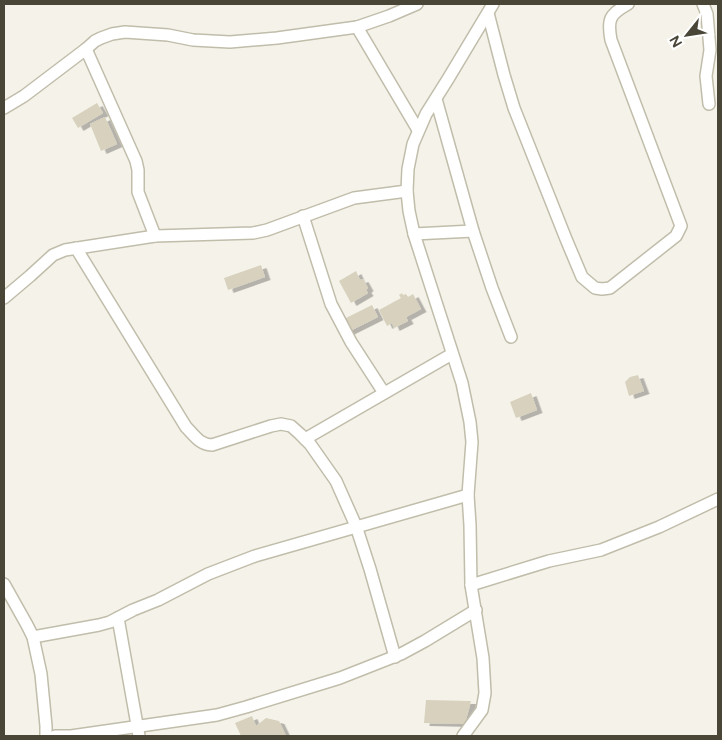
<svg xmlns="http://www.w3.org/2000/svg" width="722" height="740" font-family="Figtree,sans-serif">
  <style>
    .building { fill: #d7d1be; filter: url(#shadow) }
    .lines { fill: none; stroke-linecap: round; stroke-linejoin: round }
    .street-casing { stroke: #c1bdab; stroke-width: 14 }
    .street { stroke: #fff; stroke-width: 11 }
  </style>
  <defs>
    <filter id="shadow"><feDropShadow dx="5.5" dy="3" stdDeviation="0" flood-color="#0004"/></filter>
  </defs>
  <rect width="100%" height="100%" fill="#f5f3e9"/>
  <g class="building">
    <path d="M97 103 103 113 78 128 72 118Z"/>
    <path d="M105 117 117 144 101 151 90 124Z"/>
    <path d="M261 265 265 277 228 290 224 278Z"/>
    <path d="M356 271 360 280 363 279 368 288 366 290 368 293 351 303 339 281Z"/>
    <path d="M402 293 403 295 406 294 408 297 413 294 421 309 406 317 408 321 394 328 392 323 387 326 379 310 401 298 399 295Z"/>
    <path d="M372 305 378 317 348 332 342 320Z"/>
    <path d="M638 375 644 391 629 396 625 382 630 377Z"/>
    <path d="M531 393 537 410 516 418 510 402Z"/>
    <path d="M426 700 471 701 465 724 424 723Z"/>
    <path d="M252 716 256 726 266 718 279 721 286 736H241L235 723Z"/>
  </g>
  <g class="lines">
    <defs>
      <g id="street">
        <path d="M703 4 707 14 710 50 706 76 709 104"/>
        <path d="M488 13 504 75 514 108 566 239 582 277 595 288 602 289 610 288 676 236 681 226 611 40C607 19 610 14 628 4"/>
        <path d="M357 27 418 130"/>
        <path d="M86 49 136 161 138 170V192L155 236"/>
        <path d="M436 99 473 231 492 288 511 337"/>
        <path d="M4 108 24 96 86 49 95 41 101 38 112 34 125 32 168 35 193 40 230 42 277 38 357 27 389 16 417 4"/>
        <path d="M303 216 331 304 351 342 384 393"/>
        <path d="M414 234 473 231"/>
        <path d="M76 248 186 427C195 436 199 444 212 445L271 426 281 424 291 426 300 434 310 444 336 481 356 526 370 569 395 657"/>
        <path d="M4 298 30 276 53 255 65 250 155 236 253 233 267 230 354 198 407 191"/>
        <path d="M305 439 452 354"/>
        <path d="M4 584 27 625 33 637 41 674 46 726V736"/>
        <path d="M471 585 549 561 601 550 659 527 718 499"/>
        <path d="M118 618 139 736"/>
        <path d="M33 637 99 625 110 622 133 610 158 600 208 574 255 556 468 495"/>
        <path d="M55 736H71L217 715 246 707 340 678 401 654 425 641 476 610"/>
        <path d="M463 736 482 710 485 693 483 658 471 585 470 525 468 495 472 442 470 422 462 383 414 234 409 211 407 191 408 169 413 144 426 114 448 79 493 4"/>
      </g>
    </defs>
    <use href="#street" class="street-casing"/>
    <use href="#street" class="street"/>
  </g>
  <rect width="722" height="740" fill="none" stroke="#494537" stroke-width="10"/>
  <g transform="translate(687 35) rotate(240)" stroke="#ffffff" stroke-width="4" paint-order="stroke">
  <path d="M0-4L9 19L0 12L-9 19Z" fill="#494537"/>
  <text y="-8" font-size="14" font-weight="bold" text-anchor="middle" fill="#494537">N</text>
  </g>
</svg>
